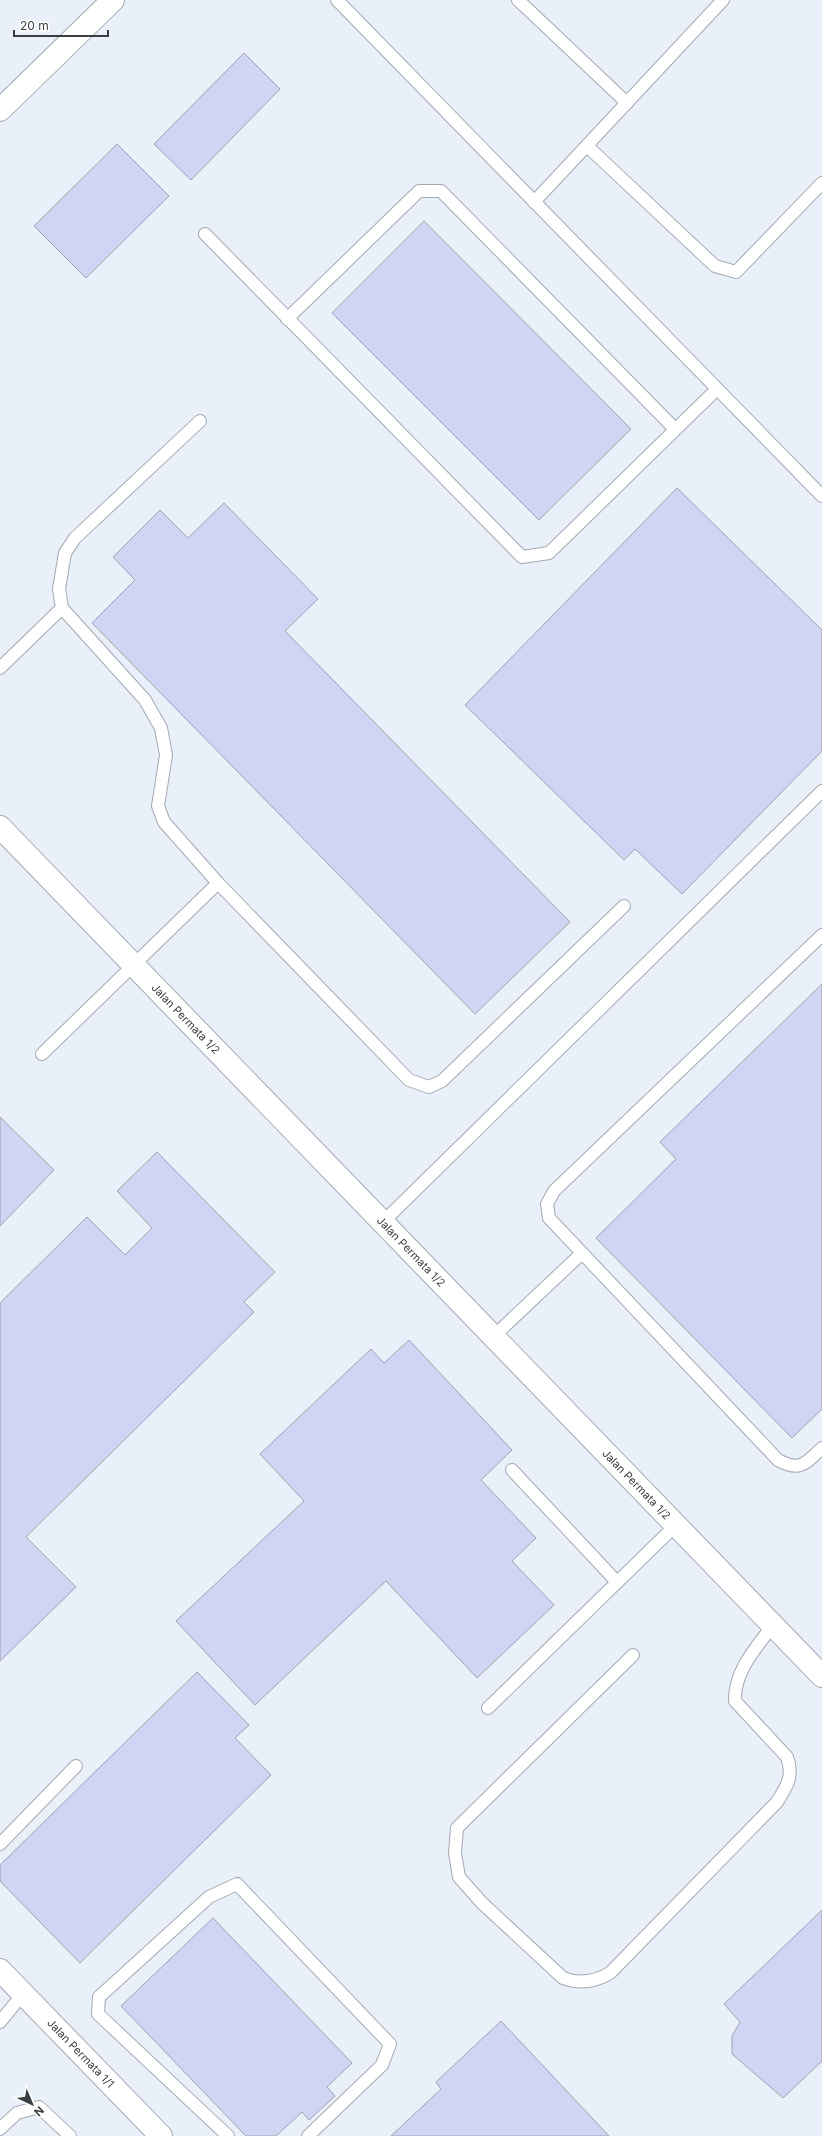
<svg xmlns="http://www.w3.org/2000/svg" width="822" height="2136" font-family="Inter,sans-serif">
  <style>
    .building { fill: #d0d5f3; stroke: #a0a2ae }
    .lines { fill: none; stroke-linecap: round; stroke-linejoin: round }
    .lane-casing { stroke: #a3a9b3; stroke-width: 14 }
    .street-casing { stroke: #a3a9b3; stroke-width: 24 }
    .lane { stroke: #fff; stroke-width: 12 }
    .street { stroke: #fff; stroke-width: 22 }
    .labels { text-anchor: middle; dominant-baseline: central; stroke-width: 3; stroke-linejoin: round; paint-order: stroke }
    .street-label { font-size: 11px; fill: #3a3d41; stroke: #fff }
  </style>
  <rect width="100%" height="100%" fill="#e9f0fa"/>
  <g class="building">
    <path d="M244 53 280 89 191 180 154 144Z"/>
    <path d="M117 144 169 196 86 278 34 226Z"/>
    <path d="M424 221 631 429 539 520 332 313Z"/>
    <path d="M677 488 822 630V751L682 894 635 849 624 860 465 705Z"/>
    <path d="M224 503 318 599 285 631 570 922 475 1014 92 623 135 580 113 557 160 510 188 538Z"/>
    <path d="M822 984V1409L792 1438 596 1238 676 1159 660 1142Z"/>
    <path d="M0 1117 54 1170 0 1226Z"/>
    <path d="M157 1152 275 1272 244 1302 254 1312 26 1537 76 1587 0 1661V1303L87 1217 125 1255 152 1228 117 1191Z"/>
    <path d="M409 1340 512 1450 481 1480 536 1538 512 1561 554 1605 477 1678 386 1581 255 1705 176 1621 304 1501 260 1454 371 1349 384 1363Z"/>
    <path d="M197 1672 249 1725 235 1738 271 1775 80 1963 0 1881V1865Z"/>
    <path d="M822 1910V2061L783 2098 732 2054V2036L740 2022 724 2004Z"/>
    <path d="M213 1918 352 2063 327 2087 335 2096 309 2120 302 2112 276 2136H246L121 2006Z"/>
    <path d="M501 2021 609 2136H391L441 2089 436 2082Z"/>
  </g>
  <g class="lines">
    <defs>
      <g id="lane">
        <path d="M337 0 822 496"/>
        <path d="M518 0 627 103"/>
        <path d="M587 146 715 266 736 272 822 183"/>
        <path d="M534 202 723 0"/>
        <path d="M205 234 522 557 549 553 717 389"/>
        <path d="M287 319 419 191H441L675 429"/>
        <path d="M62 608 59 589 65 553 75 538 200 421"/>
        <path d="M0 668 62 608 145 700 161 728 166 755 158 806 164 822 218 883"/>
        <path d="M822 935 554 1191 547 1204 549 1218 778 1460C800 1472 805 1464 822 1448"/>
        <path d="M42 1054 218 883 409 1080 429 1087 442 1081 624 906"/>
        <path d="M383 1222 822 791"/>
        <path d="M493 1337 581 1254"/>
        <path d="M512 1470 617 1582"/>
        <path d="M633 1655 457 1828 455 1853 459 1877 482 1903 563 1978C579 1984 595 1982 610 1973L777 1802C787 1786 794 1776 787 1757L735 1701C734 1671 756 1648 773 1625"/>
        <path d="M488 1708 676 1525"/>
        <path d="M0 1844 76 1766"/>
        <path d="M0 2022 23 1994"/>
        <path d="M0 2129 17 2113 39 2107 70 2136"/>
        <path d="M228 2136 98 2014 99 1997 209 1897 237 1884 390 2044 382 2065 308 2136"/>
      </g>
      <g id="street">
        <path d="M0 110 113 0"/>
        <path id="s1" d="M0 827 822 1676"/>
        <path id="s2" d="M0 1970 161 2136"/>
      </g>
    </defs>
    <use href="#lane" class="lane-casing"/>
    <use href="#street" class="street-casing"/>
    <use href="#lane" class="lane"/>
    <use href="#street" class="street"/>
  </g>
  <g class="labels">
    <g class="street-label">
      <text stroke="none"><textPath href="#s1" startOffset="267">Jalan Permata 1/2</textPath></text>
      <text stroke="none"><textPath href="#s1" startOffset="591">Jalan Permata 1/2</textPath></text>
      <text stroke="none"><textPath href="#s1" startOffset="915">Jalan Permata 1/2</textPath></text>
      <text stroke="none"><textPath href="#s2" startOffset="116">Jalan Permata 1/1</textPath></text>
    </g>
  </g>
  <g transform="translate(32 2104) rotate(136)" stroke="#ffffff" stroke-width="3" paint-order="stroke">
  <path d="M0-3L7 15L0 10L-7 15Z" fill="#3a3d41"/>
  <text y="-6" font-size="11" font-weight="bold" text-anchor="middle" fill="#3a3d41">N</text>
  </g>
  <path d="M14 30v6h94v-6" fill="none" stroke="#3a3d41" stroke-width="2"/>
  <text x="20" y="30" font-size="12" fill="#3a3d41" stroke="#ffffff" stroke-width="3" paint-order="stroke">20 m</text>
</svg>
